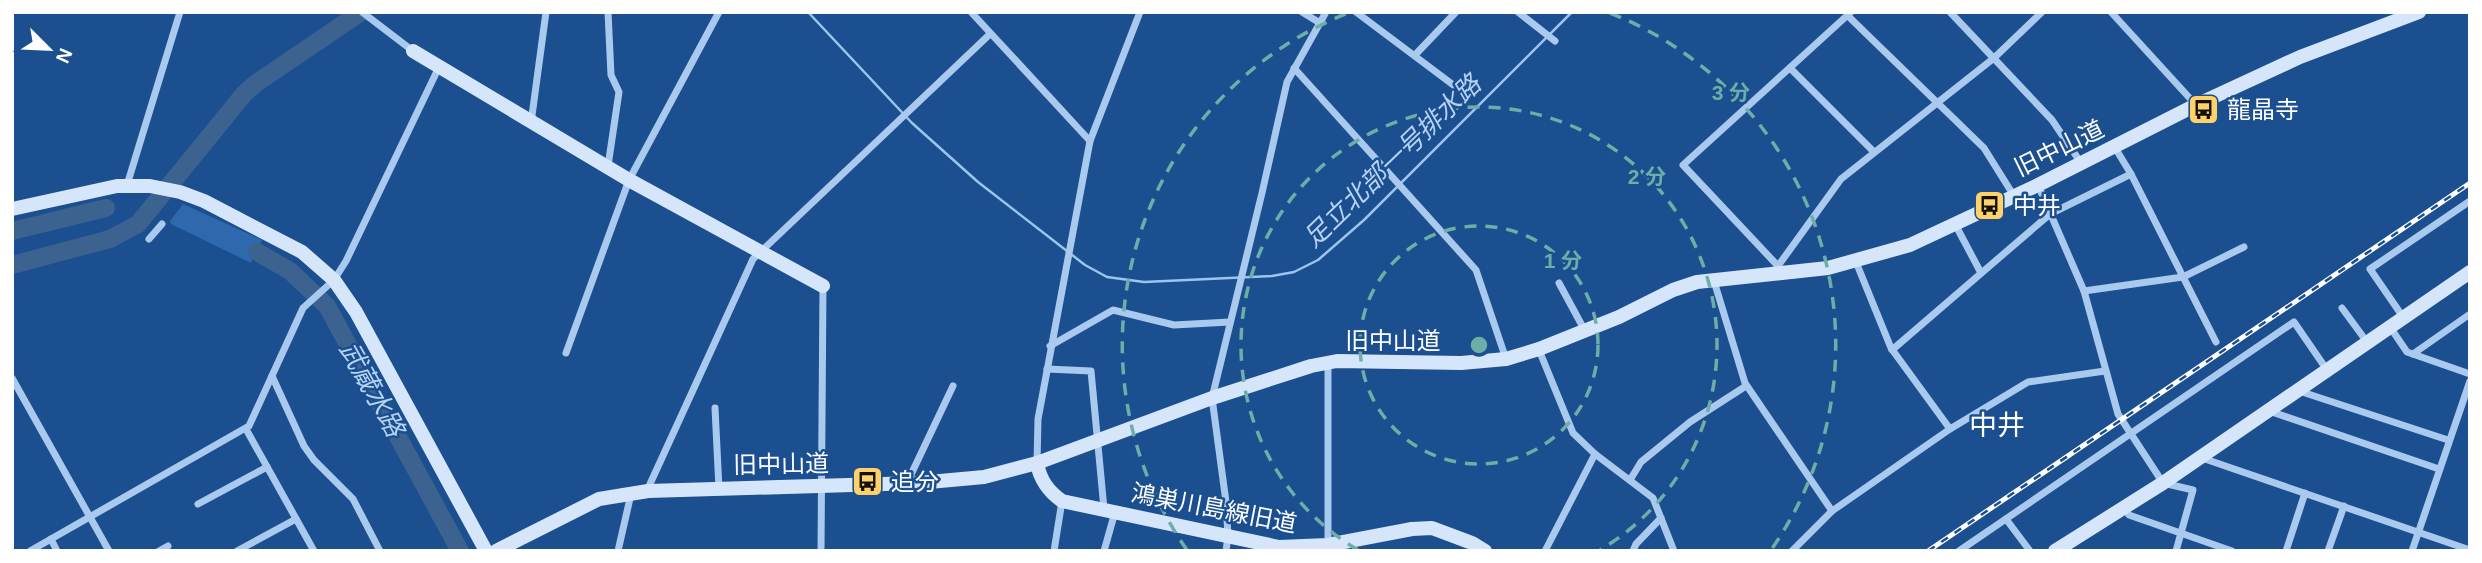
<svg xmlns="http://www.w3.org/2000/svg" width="2482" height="563" font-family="Helvetica,'Noto Sans JP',sans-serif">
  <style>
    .green { fill: #2e69ad }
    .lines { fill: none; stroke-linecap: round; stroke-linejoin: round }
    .stream { stroke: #9cc4f0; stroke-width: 2.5 }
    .river { stroke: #3c6290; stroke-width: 18 }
    .street { stroke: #a9c9ee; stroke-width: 7 }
    .secondary { stroke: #d6e6fa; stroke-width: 14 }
    .rail-casing { stroke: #fff; stroke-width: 5 }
    .rail { stroke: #1b4f8f; stroke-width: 2.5; stroke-dasharray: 8; stroke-linecap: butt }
    .ring { fill: none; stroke: #6fada8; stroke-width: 3.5; stroke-dasharray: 12 9 }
    .labels { text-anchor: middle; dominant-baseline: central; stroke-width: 5; stroke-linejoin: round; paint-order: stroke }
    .poi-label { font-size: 24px; fill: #fff; stroke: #1b4f8f; text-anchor: start }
    .street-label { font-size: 24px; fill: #fff; stroke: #1b4f8f }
    .water-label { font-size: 26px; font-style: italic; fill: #b5d3f5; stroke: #1b4f8f }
    .quarter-label { font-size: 28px; fill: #fff; stroke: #1b4f8f }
    .centre { fill: #6fada8; stroke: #1b4f8f; stroke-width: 3.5 }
    .ring-label { font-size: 21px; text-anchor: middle; font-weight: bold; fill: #6fada8; stroke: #1b4f8f; stroke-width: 5; stroke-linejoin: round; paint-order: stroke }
  </style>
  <rect width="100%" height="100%" fill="#1b4f8f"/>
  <path class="green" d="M183 204 262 240 251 263 171 224 170 221Z"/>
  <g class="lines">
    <path class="stream" d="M808 12 912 123 978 182 1085 265 1107 277 1144 282 1272 276 1294 272 1318 260 1364 220 1572 12"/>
    <g class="river">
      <path d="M12 231 106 208"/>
      <path d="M257 252 290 271 327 306 460 551"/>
      <path d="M12 265 110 239 138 224 244 94 255 84 361 12"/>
    </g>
    <g class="street">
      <path d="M362 12 413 51"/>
      <path d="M608 12 611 75 619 92 608 166"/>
      <path d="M971 12 1090 141"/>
      <path d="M1302 12 1320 23"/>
      <path d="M1356 12 1468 96"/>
      <path d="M1518 12 1555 41"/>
      <path d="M1950 12 2052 120 2081 163"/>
      <path d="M2111 12 2196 105"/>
      <path d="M1848 16 1984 148 2014 196"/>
      <path d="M1415 55 1456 12"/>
      <path d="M1294 68 1476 270 1506 359"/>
      <path d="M1790 68 1874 152"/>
      <path d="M531 123 546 12"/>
      <path d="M2114 146 2131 174 2216 342"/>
      <path d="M127 185 180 12"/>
      <path d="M2038 185 2084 291 2118 414 2163 483 2193 490 2176 551"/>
      <path d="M1955 224 1981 273"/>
      <path d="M149 239 162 224"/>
      <path d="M1856 262 1891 348 1950 429"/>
      <path d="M1778 266 1683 165 1851 12"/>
      <path d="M1779 272 1778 266 1841 179 1994 58 2042 12"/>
      <path d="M1714 281 1745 383 1832 511"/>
      <path d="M1559 283 1585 331"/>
      <path d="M2084 291 2183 277 2244 247"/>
      <path d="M2342 308 2367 342"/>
      <path d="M2403 317 2370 269 2470 201"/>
      <path d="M2390 327 2407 352 2470 374"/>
      <path d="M1050 346 1113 310 1174 325 1230 322"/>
      <path d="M1539 350 1573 433 1595 454 1653 498 1674 551"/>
      <path d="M1892 350 2050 214 2131 174"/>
      <path d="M566 353 629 180 719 12"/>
      <path d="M2413 354 2470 314"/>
      <path d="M1047 369 1091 371 1104 509"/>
      <path d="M272 376 304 446 314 460 353 499 380 551"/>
      <path d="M12 378 109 551"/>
      <path d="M2299 391 2448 440"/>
      <path d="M715 408 719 489"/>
      <path d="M2269 411 2439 469"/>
      <path d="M246 429 314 551"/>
      <path d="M2202 458 2470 550"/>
      <path d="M1037 463 1038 419 1090 141 1140 12"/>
      <path d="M1630 480 1641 462 1690 422 1746 386"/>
      <path d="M907 483 953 386"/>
      <path d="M648 491 650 484 753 259 990 34"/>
      <path d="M198 504 267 467"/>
      <path d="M2124 508 2129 515 2232 551"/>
      <path d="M2006 519 2030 551"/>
      <path d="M51 539 57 551"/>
      <path d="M1328 545V363"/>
      <path d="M30 551 249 426 303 308 334 280 346 261 439 67"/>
      <path d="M159 551 168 546"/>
      <path d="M237 551 296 519"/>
      <path d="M618 551 631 494"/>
      <path d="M821 551 823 286"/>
      <path d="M1054 551 1062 501"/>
      <path d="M1104 551 1115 512"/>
      <path d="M1226 551 1228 536 1226 502 1212 398 1262 193 1287 82 1326 12"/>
      <path d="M1545 551 1595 454"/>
      <path d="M1633 551 1636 544 1661 518"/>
      <path d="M1792 551 1832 511 1950 429 2028 382 2105 371"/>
      <path d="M1959 551 2294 322 2327 370"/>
      <path d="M2286 551 2305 493"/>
      <path d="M2328 551 2344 506"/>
      <path d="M2412 551 2470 381"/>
    </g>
    <g class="secondary">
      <path d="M413 51 629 180 823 286"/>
      <path d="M12 209 117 186H150L180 192 204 201 302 252 334 280 356 312 486 551"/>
      <path d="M1037 463C1040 480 1048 491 1062 501L1279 547 1328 545 1412 529 1432 528 1472 543 1485 551"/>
      <path d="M496 551 599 499 648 491 918 483 984 477 1037 463 1212 398 1311 366 1337 361 1461 363 1506 359 1539 349 1619 317 1673 290 1697 282 1828 268 1910 245 2038 185 2196 105 2300 57 2419 12"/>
      <path d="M2055 551 2163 483 2470 272"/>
    </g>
    <defs>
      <path id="rail" d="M1928 551 2470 183"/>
    </defs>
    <use href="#rail" class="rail-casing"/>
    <use href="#rail" class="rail"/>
  </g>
  <g class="ring">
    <circle cx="1479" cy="345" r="119"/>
    <path d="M1358 550A238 238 0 1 1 1600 550"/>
    <path d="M1187 550A357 357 0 0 1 1348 13M1610 13A357 357 0 0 1 1771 550"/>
  </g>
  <defs>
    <symbol id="bus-square" viewBox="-11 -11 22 22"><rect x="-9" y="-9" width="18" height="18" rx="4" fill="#ffd166" stroke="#1b4f8f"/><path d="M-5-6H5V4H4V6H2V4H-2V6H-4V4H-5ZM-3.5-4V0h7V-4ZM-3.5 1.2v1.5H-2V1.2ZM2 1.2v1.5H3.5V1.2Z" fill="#111"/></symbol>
  </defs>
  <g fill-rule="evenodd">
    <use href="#bus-square" x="2186" y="92" width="35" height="35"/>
    <use href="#bus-square" x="1972" y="188" width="35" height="35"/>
    <use href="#bus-square" x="850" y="464" width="35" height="35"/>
  </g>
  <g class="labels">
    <g class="poi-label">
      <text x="2227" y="109">龍晶寺</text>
      <text x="2013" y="205">中井</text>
      <text x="891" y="481">追分</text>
    </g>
    <g class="street-label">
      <text transform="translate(2059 148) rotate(-26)">旧中山道</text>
      <text x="1393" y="340">旧中山道</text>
      <text transform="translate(781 464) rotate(-1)">旧中山道</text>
      <text transform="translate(1214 508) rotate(11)">鴻巣川島線旧道</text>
    </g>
    <g class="water-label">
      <text transform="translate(1392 161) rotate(-44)">足立北部一号排水路</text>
      <text transform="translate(372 389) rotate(61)">武蔵水路</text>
    </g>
    <g class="quarter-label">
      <text x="1997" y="425">中井</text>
    </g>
  </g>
  <circle cx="1479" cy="345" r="10" class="centre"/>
  <g class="ring-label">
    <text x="1731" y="100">3 分</text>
    <text x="1647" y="184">2 分</text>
    <text x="1563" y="268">1 分</text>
  </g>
  <rect width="2482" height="563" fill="none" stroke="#ffffff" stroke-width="28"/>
  <g transform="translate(49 49) rotate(114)" stroke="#1b4f8f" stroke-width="5" paint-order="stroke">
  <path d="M0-5L12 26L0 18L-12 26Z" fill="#ffffff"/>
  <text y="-10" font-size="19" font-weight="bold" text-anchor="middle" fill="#ffffff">N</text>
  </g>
</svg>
